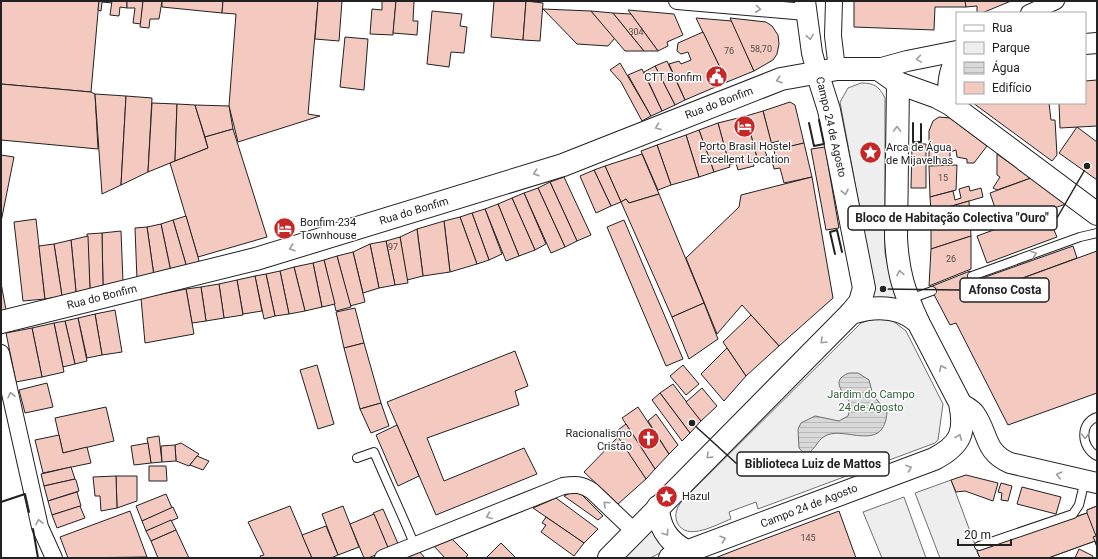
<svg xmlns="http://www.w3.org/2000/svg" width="1098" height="559" font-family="Roboto,sans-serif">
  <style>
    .green { fill: #eee; stroke: #6f6f6f }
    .water { fill: url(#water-rules); stroke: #6f6f6f }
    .building { fill: #f3c9c0; stroke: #222 }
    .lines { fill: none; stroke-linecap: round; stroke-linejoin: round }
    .service-casing { stroke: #222; stroke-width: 10 }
    .minor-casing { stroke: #222; stroke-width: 18 }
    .tertiary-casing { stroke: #222; stroke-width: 22 }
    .secondary-casing { stroke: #222; stroke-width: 24 }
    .primary-casing { stroke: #222; stroke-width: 24 }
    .service { stroke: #fff; stroke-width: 8 }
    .minor { stroke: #fff; stroke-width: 16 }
    .tertiary { stroke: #fff; stroke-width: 20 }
    .secondary { stroke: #fff; stroke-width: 22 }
    .primary { stroke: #fff; stroke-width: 22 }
    .wall { stroke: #222; stroke-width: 2 }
    .oneway { stroke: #9c9c9c }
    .labels { text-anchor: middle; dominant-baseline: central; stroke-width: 3; stroke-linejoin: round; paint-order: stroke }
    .number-label { font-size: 9px; fill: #564c4a }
    .poi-label { font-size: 11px; fill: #222; stroke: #fff; text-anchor: start }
    .street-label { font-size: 11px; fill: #222; stroke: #fff }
    .park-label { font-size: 11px; fill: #2f5e38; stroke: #fff }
    .leader { fill: none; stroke: #222; stroke-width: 1.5 }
    .callout-dot { fill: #222; stroke: #fff; stroke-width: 1.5 }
    .callout { fill: #fff; stroke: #222; stroke-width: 1.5 }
    .callout-label { font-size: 12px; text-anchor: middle; font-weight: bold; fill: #222 }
  </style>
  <defs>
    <pattern id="water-rules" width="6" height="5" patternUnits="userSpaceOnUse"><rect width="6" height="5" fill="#d9d9d9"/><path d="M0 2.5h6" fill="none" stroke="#bababa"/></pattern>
  </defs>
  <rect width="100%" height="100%" fill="#fff"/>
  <g class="green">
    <path d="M861 83C874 83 879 86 885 98V253L892 285 898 304 873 300 874 291 869 259 840 102 848 88Z"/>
    <path d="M876 318 893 321 906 331 943 404 938 440 935 443 758 509 756 502 729 512 731 519C717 524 686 543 677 522 674 514 677 507 682 501L861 323Z"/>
    <path d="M951 480 980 558H940L915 493Z"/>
    <path d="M904 497 926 558H882L863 512Z"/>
    <path d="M652 524 668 549 650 558H618Z"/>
  </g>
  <path class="water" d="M849 373H858L869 380 873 395 887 412C884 453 847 427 827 435 818 439 817 446 810 452H803L799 448 798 429 801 423 815 416 839 421 848 416 851 405C846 394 828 381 849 373Z"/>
  <g class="building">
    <path d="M1 1H99L91 92 1 84Z"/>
    <path d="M99 1H112V3L102 2 101 11 98 10Z"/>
    <path d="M112 1H127V8L120 7 119 16 110 15Z"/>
    <path d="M127 1H143L141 24 133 23 135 8H127Z"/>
    <path d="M143 1H162L159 19H150L149 28 140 27Z"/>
    <path d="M162 1H223L222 13 162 7Z"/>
    <path d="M223 1H318L308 114 320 116 238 142 229 106 236 14 222 13Z"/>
    <path d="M318 1H342L339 41 315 39Z"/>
    <path d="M382 1H396L393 35 370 34 372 9 382 10Z"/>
    <path d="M396 1H414L413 21H418L417 35 393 33Z"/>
    <path d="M494 1H526L523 40 491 37Z"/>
    <path d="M526 1 543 3 540 41 523 40Z"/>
    <path d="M854 1H966V7H935L934 30 854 27Z"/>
    <path d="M965 1H1011L982 13H977V6L966 7Z"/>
    <path d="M543 9 591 11 615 38 608 46 577 44Z"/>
    <path d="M628 10 674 14 683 35 667 42 668 46 658 51Z"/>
    <path d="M432 11 462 14 460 26 467 27 464 53 451 52 449 67 427 64Z"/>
    <path d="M591 11 613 13 644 51H625Z"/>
    <path d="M613 13 631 14 658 51H644Z"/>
    <path d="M696 18 732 21 754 71 727 82Z"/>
    <path d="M730 18 766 22 772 26 778 35 779 44 777 54 773 60 754 71Z"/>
    <path d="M703 32 727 82 685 100 669 64 679 61 681 64 691 60 688 52 681 54 677 51 678 43Z"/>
    <path d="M345 37 368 39 364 90 340 87Z"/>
    <path d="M667 61 685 100 675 105 655 66Z"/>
    <path d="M620 63 651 116 642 121 621 82 610 70Z"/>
    <path d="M655 66 675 105 662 111 644 72Z"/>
    <path d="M642 69 662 111 651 116 628 75Z"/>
    <path d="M1097 80V126L1060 128 1059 103H1085V81Z"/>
    <path d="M1 84 91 92 95 94 98 149 1 140Z"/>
    <path d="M95 94 126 96 121 185 102 194Z"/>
    <path d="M126 96 152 98 148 172 121 185Z"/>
    <path d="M790 102 795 105 804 143 780 149 779 141 771 143 763 111Z"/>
    <path d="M152 103 177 104 175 161 148 172Z"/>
    <path d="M973 103H1049L1051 120H1055L1057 155 1052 161Z"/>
    <path d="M177 104 195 105 208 148 175 161Z"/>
    <path d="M195 105 229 106 233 129 205 137Z"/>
    <path d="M763 111 773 149 765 151 767 156 757 158 746 116Z"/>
    <path d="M746 116 757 158 752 159 754 166 738 170 736 163 729 165 718 123Z"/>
    <path d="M939 117 950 118 987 146 974 163H967V159L957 157 956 150 950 152V166H929V131L933 121Z"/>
    <path d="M718 123 730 167 714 172 699 130Z"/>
    <path d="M1077 127 1097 142V180L1059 153Z"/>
    <path d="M233 129 267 237 198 257 170 163 208 148 205 137Z"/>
    <path d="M699 130 714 172 699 177 686 135Z"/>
    <path d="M686 135 699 177 671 185 657 145Z"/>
    <path d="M804 143 812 177 784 183 780 168 774 169 772 161 776 160 774 150Z"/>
    <path d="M912 144H926V188H911Z"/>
    <path d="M657 145 671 185 658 190 641 151Z"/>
    <path d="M825 147 839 228 826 230 811 149Z"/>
    <path d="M642 154 659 194 629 203 626 199 621 202 605 166Z"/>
    <path d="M997 154 1031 178 997 190 993 188 1000 177 997 175Z"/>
    <path d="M1 155 14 157 1 222Z"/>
    <path d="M957 165 956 190 930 197 929 166Z"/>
    <path d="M605 166 621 202 611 206 594 170Z"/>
    <path d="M594 170 611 206 596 213 580 176Z"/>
    <path d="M564 177 591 235 577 241 550 182Z"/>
    <path d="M812 177 833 298 779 346 742 305 717 334 686 258 739 207 741 195Z"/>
    <path d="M1031 178 1066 204 1010 223 1005 208 996 211 990 193Z"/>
    <path d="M550 182 577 241 565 247 538 188Z"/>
    <path d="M969 186 970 191 981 188 983 197 931 212 930 197 953 191 955 200 961 198 959 189Z"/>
    <path d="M538 188 565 247 551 253 524 193Z"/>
    <path d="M524 193 546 244 535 250 512 198Z"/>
    <path d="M659 194 704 303 672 317 621 202 626 199 629 203Z"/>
    <path d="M512 198 535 250 519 256 498 204Z"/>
    <path d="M969 201 971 236 931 249V212Z"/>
    <path d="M498 204 519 256 506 261 485 209Z"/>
    <path d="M485 209 502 254 489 260 472 213Z"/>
    <path d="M1046 211 1057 237 987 263 977 236Z"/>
    <path d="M472 213 489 260 477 264 460 217Z"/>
    <path d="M186 216 200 264 187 268 173 220Z"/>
    <path d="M460 217 477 264 450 272 444 221Z"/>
    <path d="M36 219 45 299 23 301 14 222Z"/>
    <path d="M173 220 187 268 171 272 161 224Z"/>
    <path d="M624 220 683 359 666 366 607 227Z"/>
    <path d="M444 221 450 272 423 276 417 229Z"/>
    <path d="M161 224 171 272 154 276 147 227Z"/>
    <path d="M147 227 154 276 137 280 135 228Z"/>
    <path d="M417 229 423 276 407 280 400 237Z"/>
    <path d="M121 231 123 282 103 286 102 233Z"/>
    <path d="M102 233 103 286 90 289 87 234Z"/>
    <path d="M88 236 90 289 76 292 71 240Z"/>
    <path d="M971 236V269L929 286 931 249Z"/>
    <path d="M400 237 408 283 395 285 386 241Z"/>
    <path d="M71 240 76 292 62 296 54 244Z"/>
    <path d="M386 241 395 285 379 288 370 244Z"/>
    <path d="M54 244 62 296 45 299 39 246Z"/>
    <path d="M370 244 379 288 363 293 353 252Z"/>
    <path d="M1073 246 1077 258 979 294 974 281Z"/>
    <path d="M1097 251V393L1008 425 956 323 950 325 930 287 970 271 979 294Z"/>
    <path d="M353 252 365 302 350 306 337 256Z"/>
    <path d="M337 256 351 307 336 311 324 260Z"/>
    <path d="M324 260 335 304 322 307 313 263Z"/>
    <path d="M313 263 322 307 305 311 294 267Z"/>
    <path d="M294 267 305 311 289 314 280 271Z"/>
    <path d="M280 271 289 314 275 316 266 274Z"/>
    <path d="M266 274 275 316 264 319 255 276Z"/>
    <path d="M255 276 262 311 243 314 237 280Z"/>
    <path d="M237 280 243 315 224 318 219 284Z"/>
    <path d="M1 283 6 310 1 311Z"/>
    <path d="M219 284 224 318 206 321 201 287Z"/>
    <path d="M201 287 206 321 192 323 186 289Z"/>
    <path d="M186 289 194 334 145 343 141 298Z"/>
    <path d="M704 303 718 339 689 359 672 317Z"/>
    <path d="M355 308 364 343 344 348 336 312Z"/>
    <path d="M115 310 122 352 102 355 95 314Z"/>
    <path d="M95 314 102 355 87 358 78 318Z"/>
    <path d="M751 315 779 346 746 376 723 342Z"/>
    <path d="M78 318 87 361 75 364 65 321Z"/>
    <path d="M65 321 75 364 63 367 54 323Z"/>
    <path d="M54 323 64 372 42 377 32 328Z"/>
    <path d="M32 328 42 377 16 382 6 333Z"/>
    <path d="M364 343 381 403 360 409 344 348Z"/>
    <path d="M727 348 746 376 724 401 701 374Z"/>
    <path d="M515 351 528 386 515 391 519 405 427 438 444 481 524 448 537 474 436 515 387 402Z"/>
    <path d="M317 365 334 424 318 429 300 370Z"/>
    <path d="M683 365 699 384 686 395 670 376Z"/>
    <path d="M47 383 53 407 25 413 19 390Z"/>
    <path d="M673 384 701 421 690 433 660 393Z"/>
    <path d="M702 388 717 406 701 421 686 402Z"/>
    <path d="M660 393 690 433 682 441 652 400Z"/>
    <path d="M381 403 389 426 371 433 360 409Z"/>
    <path d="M106 407 114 441 63 453 55 418Z"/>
    <path d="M638 407 669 454 655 469 622 418Z"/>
    <path d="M656 414 678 445 669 454 648 421Z"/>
    <path d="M626 424 655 469 646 479 614 433Z"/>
    <path d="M397 425 419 476 398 486 376 435Z"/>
    <path d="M59 435 63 453 87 447 91 463 43 473 35 440Z"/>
    <path d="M159 436 162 462 151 463 147 438Z"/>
    <path d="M618 437 646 479 618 504 584 472Z"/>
    <path d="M148 443 151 463 134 465 131 446Z"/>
    <path d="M181 443 199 454 189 466 176 461 175 445Z"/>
    <path d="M175 445 176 461 162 462 161 446Z"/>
    <path d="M197 456 209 461 203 470 190 465Z"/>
    <path d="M149 466H166L167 481H149Z"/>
    <path d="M71 467 75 479 44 486 41 474Z"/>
    <path d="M966 475 998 483 993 501 965 491 956 492 951 480Z"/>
    <path d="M116 476H137V501L117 508Z"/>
    <path d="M116 476 117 508 101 511 100 496H95L93 477Z"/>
    <path d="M75 479 76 480 79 491 48 501 44 486Z"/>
    <path d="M1001 483 1012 486 1008 501 1001 500 1002 493 998 492Z"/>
    <path d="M1022 487 1061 497 1056 514 1017 504Z"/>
    <path d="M577 490 603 516 598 520 564 496Z"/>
    <path d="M77 492 81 506 52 515 48 501Z"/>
    <path d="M166 494 172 508 142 521 136 506Z"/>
    <path d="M556 498 598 529 584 543 533 508Z"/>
    <path d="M80 506 85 518 57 528 52 515Z"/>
    <path d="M290 506 312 558H261L260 556 264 555 248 522Z"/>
    <path d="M343 506 359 547 338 555 322 514Z"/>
    <path d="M1097 506V547L1093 537 1096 536 1087 510Z"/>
    <path d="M1097 506V547L1095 541 1048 558H980L977 551 1087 513V510Z"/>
    <path d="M173 507 178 518 146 531 142 521Z"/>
    <path d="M383 509 399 546 389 550 373 513Z"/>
    <path d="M130 511 147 557 68 558 60 537Z"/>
    <path d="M839 511 856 558H715L738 549Z"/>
    <path d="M1087 513 1096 536 1093 537 1095 541 1048 558H980L977 551Z"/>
    <path d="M374 514 389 550 368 558H364L350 524Z"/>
    <path d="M546 517 584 543 574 556 541 532 546 525 542 523Z"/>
    <path d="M171 520 176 530 151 541 146 531Z"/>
    <path d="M326 526 338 555 331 558H312L302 535Z"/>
    <path d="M176 530 189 558H158L151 541Z"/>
    <path d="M452 539 468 555 465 558H445L433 545Z"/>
    <path d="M501 543 516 558H486Z"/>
    <path d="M1079 549 1093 556 1092 558H1075Z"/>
    <path d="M419 551 425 558H403Z"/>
  </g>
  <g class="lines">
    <defs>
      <g id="service">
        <path d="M972 276 1080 237 1097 233"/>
        <path d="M910 299 932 291"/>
        <path d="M1097 417C1079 423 1081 448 1097 456"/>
        <path d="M357 458 374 452C387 483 402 514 415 546"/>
        <path d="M979 546 1073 514 1079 505 1085 480"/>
      </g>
      <g id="minor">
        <path d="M677 1 806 12"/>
        <path d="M834 1 833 36 837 69"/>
        <path d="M1029 13 1056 1"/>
        <path d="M1 353 40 527 54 558"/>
        <path d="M383 558 563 486C575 484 582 484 592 491L634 531"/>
      </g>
      <g id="tertiary">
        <path d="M805 1 812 53 817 72"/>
        <path d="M1085 44 1097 43"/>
        <path d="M878 69 907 61 957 51"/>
        <path d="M950 104C946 85 949 72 957 55"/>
        <path d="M960 403C965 406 972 409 975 414 989 434 984 452 1010 463L1097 483"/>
      </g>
      <g id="secondary">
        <path d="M817 72 829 110 864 288 860 302 851 313"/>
        <path d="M898 83 896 238C898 274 904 291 918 322"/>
        <path d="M1 322 256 259 563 165 781 79 837 69H878L898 83 937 97 950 104 1097 214"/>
      </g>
      <g id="primary">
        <path d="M658 507C659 528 668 541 686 551"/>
        <path d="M609 558 851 313C874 306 899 305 918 322L960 403C966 432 961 445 934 459L670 558"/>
      </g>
    </defs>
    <use href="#service" class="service-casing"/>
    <use href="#minor" class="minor-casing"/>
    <use href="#tertiary" class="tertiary-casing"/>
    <use href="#secondary" class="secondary-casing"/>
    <use href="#primary" class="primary-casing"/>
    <use href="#service" class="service"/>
    <use href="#minor" class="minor"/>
    <use href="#tertiary" class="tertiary"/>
    <use href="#secondary" class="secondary"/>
    <use href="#primary" class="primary"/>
    <g class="wall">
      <path d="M809 123 814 146 824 144 819 120"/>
      <path d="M913 123V142H921V124"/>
      <path d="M835 254 830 232 837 230 842 252"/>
      <path d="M1 502 25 494 29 512"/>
      <path d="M33 529 38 558"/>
    </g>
  </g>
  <defs><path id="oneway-chevron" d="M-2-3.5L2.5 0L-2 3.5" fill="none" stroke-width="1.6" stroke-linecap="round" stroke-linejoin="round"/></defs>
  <g class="oneway">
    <use href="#oneway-chevron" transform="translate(758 9) rotate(6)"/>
    <use href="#oneway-chevron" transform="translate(810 37) rotate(81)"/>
    <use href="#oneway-chevron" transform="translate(919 59) rotate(171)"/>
    <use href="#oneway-chevron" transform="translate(779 80) rotate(162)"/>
    <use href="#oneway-chevron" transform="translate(658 127) rotate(159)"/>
    <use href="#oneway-chevron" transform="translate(897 129) rotate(-89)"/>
    <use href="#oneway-chevron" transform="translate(536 173) rotate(163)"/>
    <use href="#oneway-chevron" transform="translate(845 192) rotate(78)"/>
    <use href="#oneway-chevron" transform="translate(292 248) rotate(163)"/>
    <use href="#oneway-chevron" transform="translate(1034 254) rotate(-20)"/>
    <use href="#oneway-chevron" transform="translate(900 273) rotate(-101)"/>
    <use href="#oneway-chevron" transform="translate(823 341) rotate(135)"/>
    <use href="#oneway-chevron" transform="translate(942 368) rotate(-117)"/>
    <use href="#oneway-chevron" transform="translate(11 395) rotate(-103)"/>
    <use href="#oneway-chevron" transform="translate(1085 436) rotate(89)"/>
    <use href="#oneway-chevron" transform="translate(959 437) rotate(-68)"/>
    <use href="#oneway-chevron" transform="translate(709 456) rotate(135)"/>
    <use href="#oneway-chevron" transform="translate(909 468) rotate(-20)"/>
    <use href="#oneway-chevron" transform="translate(1059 475) rotate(-167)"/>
    <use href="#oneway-chevron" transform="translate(606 504) rotate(-137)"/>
    <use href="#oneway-chevron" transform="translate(489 516) rotate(158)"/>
    <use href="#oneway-chevron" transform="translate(39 522) rotate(-102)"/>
    <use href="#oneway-chevron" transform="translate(666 533) rotate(57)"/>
    <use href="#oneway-chevron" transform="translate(723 539) rotate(-19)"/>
  </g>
  <defs>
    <symbol id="civic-disc" viewBox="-11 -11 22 22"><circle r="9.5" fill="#c62828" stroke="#fff"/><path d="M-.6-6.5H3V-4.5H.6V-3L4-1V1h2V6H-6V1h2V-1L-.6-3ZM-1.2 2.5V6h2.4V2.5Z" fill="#fff"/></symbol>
    <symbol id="hotel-disc" viewBox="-11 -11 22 22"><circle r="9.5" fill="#c62828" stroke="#fff"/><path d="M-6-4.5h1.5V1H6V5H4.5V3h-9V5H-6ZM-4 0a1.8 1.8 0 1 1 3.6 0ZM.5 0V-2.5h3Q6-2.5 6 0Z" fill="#fff"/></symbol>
    <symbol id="sight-disc" viewBox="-11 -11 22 22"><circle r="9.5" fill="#c62828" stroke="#fff"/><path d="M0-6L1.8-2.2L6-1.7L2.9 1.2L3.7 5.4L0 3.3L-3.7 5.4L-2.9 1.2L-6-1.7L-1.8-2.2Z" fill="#fff"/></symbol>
    <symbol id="church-disc" viewBox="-11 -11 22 22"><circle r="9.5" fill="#c62828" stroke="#fff"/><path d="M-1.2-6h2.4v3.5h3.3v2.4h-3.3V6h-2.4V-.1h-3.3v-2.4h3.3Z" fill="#fff"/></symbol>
  </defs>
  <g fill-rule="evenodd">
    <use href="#civic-disc" x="704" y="64" width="25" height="25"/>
    <use href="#hotel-disc" x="732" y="114" width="25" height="25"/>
    <use href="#sight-disc" x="858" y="140" width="25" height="25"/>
    <use href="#hotel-disc" x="272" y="216" width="25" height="25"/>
    <use href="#church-disc" x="636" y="426" width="25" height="25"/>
    <use href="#sight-disc" x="654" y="484" width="25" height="25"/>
  </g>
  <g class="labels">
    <g class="number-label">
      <text x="636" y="32">304</text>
      <text x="761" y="49">58,70</text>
      <text x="729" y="51">76</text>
      <text x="943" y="178">15</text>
      <text x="393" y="247">97</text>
      <text x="951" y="259">26</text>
      <text x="808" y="538">145</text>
    </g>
    <g class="poi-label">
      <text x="702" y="77" text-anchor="end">CTT Bonfim</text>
      <text x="745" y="146" text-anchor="middle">Porto Brasil Hostel<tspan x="745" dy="13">Excellent Location</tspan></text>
      <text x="886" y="147">Arca de Água<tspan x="886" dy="13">de Mijavelhas</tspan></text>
      <text x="300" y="222">Bonfim 234<tspan x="300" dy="13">Townhouse</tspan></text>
      <text x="632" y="433" text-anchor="end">Racionalismo<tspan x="632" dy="13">Cristão</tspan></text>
      <text x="682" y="496">Hazul</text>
    </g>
    <g class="street-label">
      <text transform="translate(719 103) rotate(-21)">Rua do Bonfim</text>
      <text transform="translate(831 127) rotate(77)">Campo 24 de Agosto</text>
      <text transform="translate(414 211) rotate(-17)">Rua do Bonfim</text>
      <text transform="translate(102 297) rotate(-14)">Rua do Bonfim</text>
      <text transform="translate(809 506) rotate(-21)">Campo 24 de Agosto</text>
    </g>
    <g class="park-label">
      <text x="871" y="394">Jardim do Campo<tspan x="871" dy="13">24 de Agosto</tspan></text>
    </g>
  </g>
  <path class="leader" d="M1087 166L1057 218M883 289L960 290M692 423L737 464"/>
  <g class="callout-dot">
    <circle cx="1087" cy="166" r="4"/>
    <circle cx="883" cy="289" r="4"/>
    <circle cx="692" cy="423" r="4"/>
  </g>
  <g class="callout">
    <rect x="848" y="206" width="209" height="24" rx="4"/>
    <rect x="960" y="278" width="89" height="24" rx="4"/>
    <rect x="737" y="452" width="152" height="24" rx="4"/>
  </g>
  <g class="callout-label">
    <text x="952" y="222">Bloco de Habitação Colectiva "Ouro"</text>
    <text x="1005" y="294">Afonso Costa</text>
    <text x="813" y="468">Biblioteca Luiz de Mattos</text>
  </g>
  <rect width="1098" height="559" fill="none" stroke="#222222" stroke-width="4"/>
  <rect x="956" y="12" width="130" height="92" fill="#ffffff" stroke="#a7a7a7"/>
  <rect x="964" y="25" width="20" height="6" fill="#ffffff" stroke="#a7a7a7"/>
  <text x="992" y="32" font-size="12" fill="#222222">Rua</text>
  <rect x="964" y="42" width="20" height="12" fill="#eeeeee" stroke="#a7a7a7"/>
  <text x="992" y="52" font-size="12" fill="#222222">Parque</text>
  <rect x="964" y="62" width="20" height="12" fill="url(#water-rules)" stroke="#a7a7a7"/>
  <text x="992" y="72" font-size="12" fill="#222222">Água</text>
  <rect x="964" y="82" width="20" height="12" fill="#f3c9c0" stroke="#a7a7a7"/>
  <text x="992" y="92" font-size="12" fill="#222222">Edifício</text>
  <path d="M958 539v6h53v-6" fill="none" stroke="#222222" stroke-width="2"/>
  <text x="964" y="539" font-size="12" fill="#222222" stroke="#ffffff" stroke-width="3" paint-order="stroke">20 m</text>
</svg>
